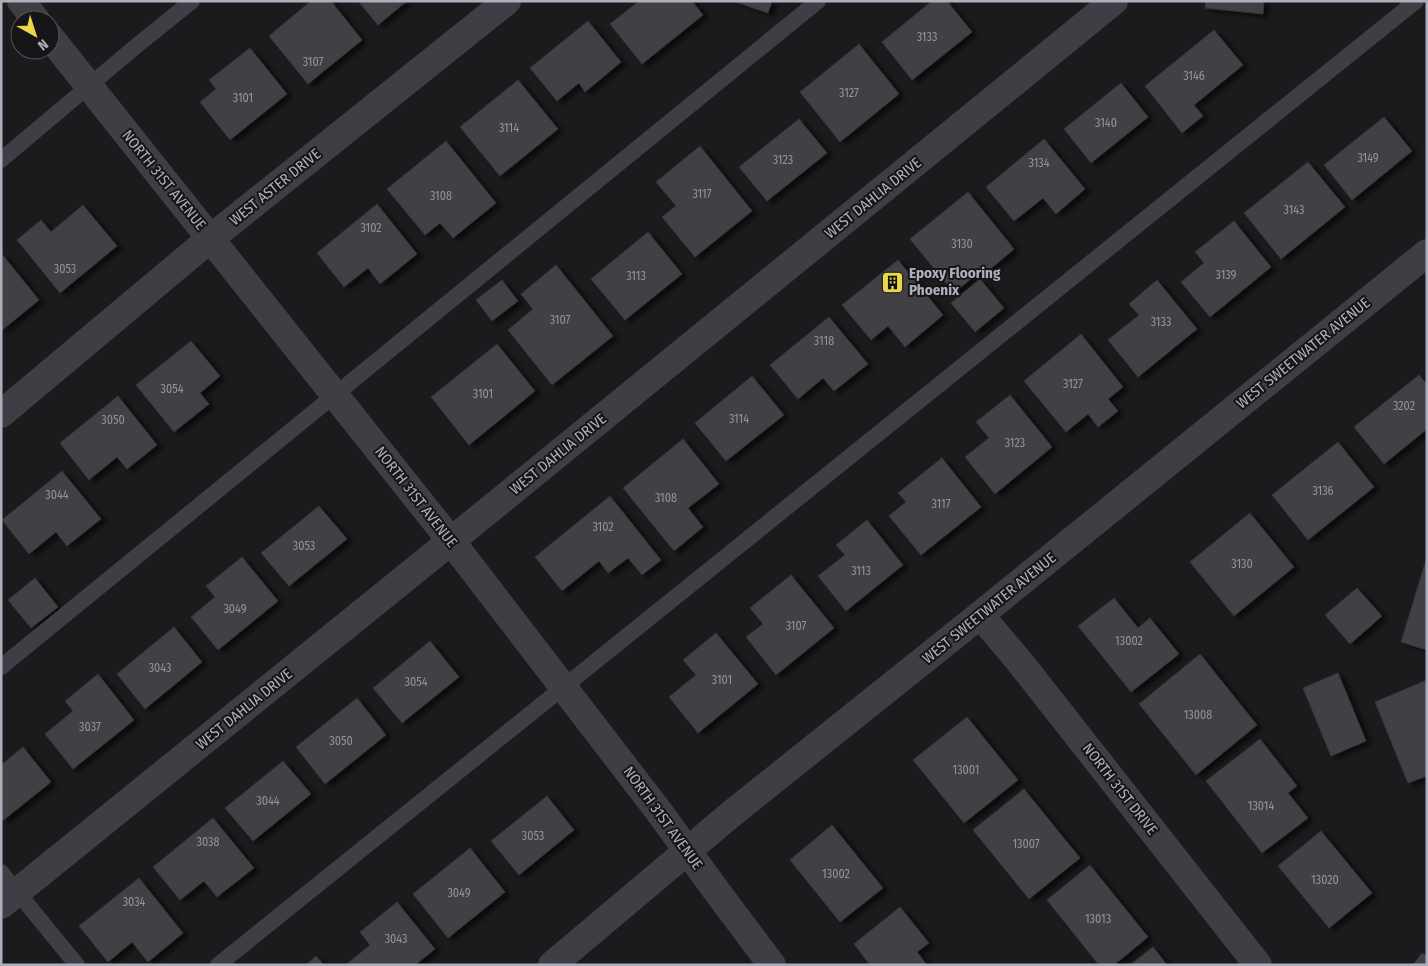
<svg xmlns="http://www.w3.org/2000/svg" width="1428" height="966" font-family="'Fira Sans Condensed',sans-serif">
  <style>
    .building { fill: #414044; stroke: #363539; filter: url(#shadow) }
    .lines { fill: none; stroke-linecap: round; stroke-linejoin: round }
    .service { stroke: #3e3e44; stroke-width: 16 }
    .minor { stroke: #3e3e44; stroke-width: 28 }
    .tertiary { stroke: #3e3e44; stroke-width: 28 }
    .labels { text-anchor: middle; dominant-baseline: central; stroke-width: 4; stroke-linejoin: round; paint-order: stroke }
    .number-label { font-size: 12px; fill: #93939e }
    .street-label { font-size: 15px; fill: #aeafbc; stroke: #161618 }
    .poi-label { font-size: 15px; font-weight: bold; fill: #aeafbc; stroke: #161618; text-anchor: start }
  </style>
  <defs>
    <filter id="shadow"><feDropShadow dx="5.5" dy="3" stdDeviation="2.5" flood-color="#0009"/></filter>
  </defs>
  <rect width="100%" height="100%" fill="#1b1b1d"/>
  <g class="building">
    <path d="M311 1H331L362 40 308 84 269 36Z"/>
    <path d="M358 1H407L378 25Z"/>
    <path d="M639 1H692L703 15 642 64 610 24Z"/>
    <path d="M733 1H772L768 13Z"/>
    <path d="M932 1H947L972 32 912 80 882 42Z"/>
    <path d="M1206 1H1264L1263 14 1205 8Z"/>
    <path d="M588 21 621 62 585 92 579 83 557 101 530 68Z"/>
    <path d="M1214 30 1243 65 1194 105 1203 116 1182 133 1145 86Z"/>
    <path d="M859 44 899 94 840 142 800 92Z"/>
    <path d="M250 48 287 94 230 140 200 102 216 89 209 80Z"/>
    <path d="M518 80 558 129 500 176 460 127Z"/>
    <path d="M1121 83 1148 117 1091 163 1064 129Z"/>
    <path d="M1384 117 1412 151 1352 200 1324 165Z"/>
    <path d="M799 119 827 153 767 201 739 167Z"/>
    <path d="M1044 139 1085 189 1056 214 1043 198 1014 221 986 187Z"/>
    <path d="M446 141 496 203 453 238 440 223 425 235 387 189Z"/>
    <path d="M700 146 752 211 695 257 662 217 676 206 656 182Z"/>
    <path d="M1308 162 1345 207 1281 259 1244 213Z"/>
    <path d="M968 192 1014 249 987 272 984 268 954 293 910 239Z"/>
    <path d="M377 204 417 254 380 284 368 268 344 287 317 253Z"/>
    <path d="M83 205 117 246 60 293 17 240 41 220 51 232Z"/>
    <path d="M1234 221 1271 267 1210 317 1181 282 1204 263 1195 252Z"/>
    <path d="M648 232 682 274 625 320 591 279Z"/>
    <path d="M1 253 39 300 1 331Z"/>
    <path d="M898 260 943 315 905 347 888 326 871 340 842 305Z"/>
    <path d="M556 265 613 336 552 385 508 330 533 309 521 294Z"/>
    <path d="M980 279 1004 308 975 332 951 303Z"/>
    <path d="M502 280 518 301 492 321 476 300Z"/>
    <path d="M1157 280 1197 329 1138 377 1108 340 1139 315 1129 304Z"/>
    <path d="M829 317 868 364 834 391 823 378 798 399 770 365Z"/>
    <path d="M1081 334 1123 387 1108 399 1118 411 1098 427 1088 414 1066 432 1024 381Z"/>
    <path d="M191 341 220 376 200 393 209 404 174 432 136 385Z"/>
    <path d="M497 344 535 391 469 445 431 397Z"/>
    <path d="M1419 375 1427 384V429L1384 464 1354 427Z"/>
    <path d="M752 376 784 415 726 461 695 423Z"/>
    <path d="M1010 395 1052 447 995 494 965 457 989 438 976 422Z"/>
    <path d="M118 396 157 445 127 469 117 457 89 480 60 443Z"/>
    <path d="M683 439 719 484 688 508 703 527 674 551 623 488Z"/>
    <path d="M1338 442 1374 487 1308 540 1272 495Z"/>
    <path d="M942 458 981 507 921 555 889 516 906 502 898 493Z"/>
    <path d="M62 471 101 519 67 546 56 532 29 554 2 520Z"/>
    <path d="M610 496 661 560 642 575 628 558 608 573 599 561 562 591 535 557Z"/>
    <path d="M319 506 347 539 289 586 261 553Z"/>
    <path d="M1250 513 1294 567 1234 616 1190 562Z"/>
    <path d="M867 520 903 565 846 611 818 576 845 555 836 545Z"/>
    <path d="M242 557 278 601 218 650 191 617 215 597 206 586Z"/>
    <path d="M1427 557V650L1401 642Z"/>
    <path d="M791 575 834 628 776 675 746 637 763 624 750 608Z"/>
    <path d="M35 578 58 607 31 628 8 600Z"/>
    <path d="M1357 588 1382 616 1350 644 1325 615Z"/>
    <path d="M1114 598 1138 628 1150 618 1179 654 1131 692 1078 626Z"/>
    <path d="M174 627 202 662 145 709 117 674Z"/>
    <path d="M716 633 758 684 698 733 669 697 696 675 683 660Z"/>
    <path d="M430 641 459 677 402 723 373 688Z"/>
    <path d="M1200 654 1257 725 1196 775 1139 704Z"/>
    <path d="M1338 673 1366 741 1331 756 1303 688Z"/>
    <path d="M98 674 134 720 73 769 45 734 73 711 65 701Z"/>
    <path d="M1427 680V776L1408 783 1375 702Z"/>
    <path d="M357 698 386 735 325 784 296 747Z"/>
    <path d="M967 717 1018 780 964 823 913 760Z"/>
    <path d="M1260 739 1297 786 1288 793 1308 818 1262 853 1206 781Z"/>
    <path d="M23 747 51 782 1 822V765Z"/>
    <path d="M283 761 311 794 253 841 225 808Z"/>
    <path d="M1024 789 1080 858 1029 899 973 830Z"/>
    <path d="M547 796 574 830 519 875 491 841Z"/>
    <path d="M213 818 254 868 217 897 204 881 180 900 153 867Z"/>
    <path d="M832 825 883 888 840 922 790 860Z"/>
    <path d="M1321 831 1372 893 1329 928 1278 866Z"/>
    <path d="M470 848 505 892 448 938 413 894Z"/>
    <path d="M1090 865 1148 937 1114 965H1099L1047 900Z"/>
    <path d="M139 878 183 933 148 962 132 942 108 962 79 926Z"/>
    <path d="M397 902 435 949 415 965H348L347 964 370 945 360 932Z"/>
    <path d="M900 907 929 943 917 952 927 965H870L854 944Z"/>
    <path d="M1153 947 1167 965H1130Z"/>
    <path d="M1422 953 1427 956V965H1413Z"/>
    <path d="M316 956 324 965H306Z"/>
  </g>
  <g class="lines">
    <g class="service">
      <path d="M1 160 135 47 192 1"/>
      <path d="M1 667 818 1"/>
      <path d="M1 872 77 965"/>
      <path d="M218 965 1416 1"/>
    </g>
    <g class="minor">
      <path d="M1 414 211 238 507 1"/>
      <path d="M980 615 1019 661 1258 965"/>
      <path d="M1 905 451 541 1114 1"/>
    </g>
    <g class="tertiary">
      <path d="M21 1 36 20"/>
      <path d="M50 37 451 541 660 813 715 889 772 965"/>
      <path d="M552 965 730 815 980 615 1427 253"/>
    </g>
  </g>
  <defs>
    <symbol id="building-square" viewBox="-11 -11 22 22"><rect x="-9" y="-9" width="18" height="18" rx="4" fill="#ead846" stroke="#161618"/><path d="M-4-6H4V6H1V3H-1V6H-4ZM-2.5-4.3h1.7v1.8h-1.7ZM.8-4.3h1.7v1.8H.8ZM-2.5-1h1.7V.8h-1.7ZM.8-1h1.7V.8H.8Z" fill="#111"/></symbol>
  </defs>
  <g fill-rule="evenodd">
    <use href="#building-square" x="880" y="270" width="25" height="25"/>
  </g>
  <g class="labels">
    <g class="number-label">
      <text x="927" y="37">3133</text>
      <text x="313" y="62">3107</text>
      <text x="1194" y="76">3146</text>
      <text x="849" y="93">3127</text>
      <text x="243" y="98">3101</text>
      <text x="1106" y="123">3140</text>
      <text x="509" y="128">3114</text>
      <text x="1368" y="158">3149</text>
      <text x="783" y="160">3123</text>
      <text x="1039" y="163">3134</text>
      <text x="702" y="194">3117</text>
      <text x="441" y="196">3108</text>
      <text x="1294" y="210">3143</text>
      <text x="371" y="228">3102</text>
      <text x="962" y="244">3130</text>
      <text x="65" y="269">3053</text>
      <text x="1226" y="275">3139</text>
      <text x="636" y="276">3113</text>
      <text x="560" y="320">3107</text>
      <text x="1161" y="322">3133</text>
      <text x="824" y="341">3118</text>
      <text x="1073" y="384">3127</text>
      <text x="172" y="389">3054</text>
      <text x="483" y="394">3101</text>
      <text x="1404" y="406">3202</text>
      <text x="739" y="419">3114</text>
      <text x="113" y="420">3050</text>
      <text x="1015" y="443">3123</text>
      <text x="1323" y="491">3136</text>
      <text x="57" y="495">3044</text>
      <text x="666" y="498">3108</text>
      <text x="941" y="504">3117</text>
      <text x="603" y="527">3102</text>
      <text x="304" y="546">3053</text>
      <text x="1242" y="564">3130</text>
      <text x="861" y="571">3113</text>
      <text x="235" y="609">3049</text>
      <text x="796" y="626">3107</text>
      <text x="1129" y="641">13002</text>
      <text x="160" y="668">3043</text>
      <text x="722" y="680">3101</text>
      <text x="416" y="682">3054</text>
      <text x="1198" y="715">13008</text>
      <text x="90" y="727">3037</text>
      <text x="341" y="741">3050</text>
      <text x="966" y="770">13001</text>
      <text x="268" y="801">3044</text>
      <text x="1261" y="806">13014</text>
      <text x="533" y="836">3053</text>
      <text x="208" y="842">3038</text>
      <text x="1026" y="844">13007</text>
      <text x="836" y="874">13002</text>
      <text x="1325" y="880">13020</text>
      <text x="459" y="893">3049</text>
      <text x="134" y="902">3034</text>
      <text x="1098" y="919">13013</text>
      <text x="396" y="939">3043</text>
    </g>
    <g class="street-label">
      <text transform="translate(164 180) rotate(51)">NORTH 31ST AVENUE</text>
      <text transform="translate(275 187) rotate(-39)">WEST ASTER DRIVE</text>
      <text transform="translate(873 198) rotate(-39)">WEST DAHLIA DRIVE</text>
      <text transform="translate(1303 353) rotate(-39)">WEST SWEETWATER AVENUE</text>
      <text transform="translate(558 454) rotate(-39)">WEST DAHLIA DRIVE</text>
      <text transform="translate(416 497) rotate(52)">NORTH 31ST AVENUE</text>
      <text transform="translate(989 608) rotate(-39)">WEST SWEETWATER AVENUE</text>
      <text transform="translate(244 709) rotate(-39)">WEST DAHLIA DRIVE</text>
      <text transform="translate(1120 789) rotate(52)">NORTH 31ST DRIVE</text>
      <text transform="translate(663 818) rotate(54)">NORTH 31ST AVENUE</text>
    </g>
    <g class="poi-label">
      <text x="909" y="273">Epoxy Flooring<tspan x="909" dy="17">Phoenix</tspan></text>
    </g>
  </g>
  <rect width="1428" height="966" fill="none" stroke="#aeafbc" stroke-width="5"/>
  <g transform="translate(35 35) rotate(141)"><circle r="24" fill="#161618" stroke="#53535a"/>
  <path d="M0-4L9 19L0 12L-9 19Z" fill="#ead846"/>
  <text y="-8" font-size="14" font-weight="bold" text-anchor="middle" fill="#aeafbc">N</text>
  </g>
</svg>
